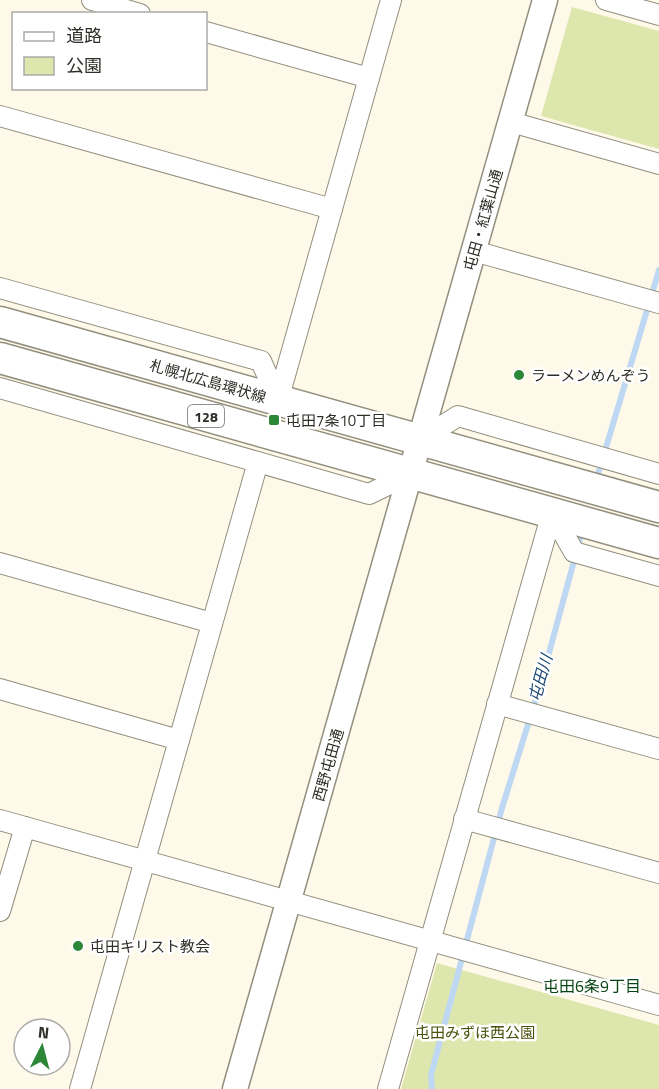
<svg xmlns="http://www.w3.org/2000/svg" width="659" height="1089" font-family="'Titillium Web','Noto Sans JP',sans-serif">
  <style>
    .green { fill: #dde7ad }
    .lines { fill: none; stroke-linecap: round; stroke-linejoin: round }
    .stream { stroke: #bed7f3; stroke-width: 6 }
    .minor-casing { stroke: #928f7f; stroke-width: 22 }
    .tertiary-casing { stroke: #928f7f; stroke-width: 27 }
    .primary-casing { stroke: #928f7f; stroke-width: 33 }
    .minor { stroke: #fff; stroke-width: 20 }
    .tertiary { stroke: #fff; stroke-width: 24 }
    .primary { stroke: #fff; stroke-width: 30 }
    .poi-dot { fill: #2c8737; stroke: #fff; stroke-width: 2 }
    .labels { text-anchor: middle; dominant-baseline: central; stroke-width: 5; stroke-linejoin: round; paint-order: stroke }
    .shield { fill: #fff; stroke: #6d6c68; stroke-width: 1.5 }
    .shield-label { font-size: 14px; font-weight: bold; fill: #2f2d27 }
    .street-label { font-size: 15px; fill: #2f2d27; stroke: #fff }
    .poi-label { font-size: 15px; fill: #2f2d27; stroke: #fff; text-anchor: start }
    .park-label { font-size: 15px; fill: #49500a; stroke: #fff }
    .water-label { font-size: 16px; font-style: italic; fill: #1a4671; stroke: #fff }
    .neighbourhood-label { font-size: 16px; fill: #084513; stroke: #fff }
  </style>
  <rect width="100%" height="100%" fill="#fef9e8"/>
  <g class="green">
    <path d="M572 7 659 31V149L541 116Z"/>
    <path d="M437 963 659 1025V1089H401Z"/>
  </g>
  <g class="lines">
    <g class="stream">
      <path d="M596 481 659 270"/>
      <path d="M432 1089 431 1075 502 808 540 686 583 528"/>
    </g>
    <defs>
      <g id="minor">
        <path d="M92 0 140 14"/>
        <path d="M606 0 659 15"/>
        <path d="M206 32 369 78"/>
        <path d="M0 116 332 209"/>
        <path d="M511 122 659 164"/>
        <path d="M474 251 659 303"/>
        <path d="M0 288 261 361 278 400"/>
        <path d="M0 388 369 494 412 473"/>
        <path d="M278 400 391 0"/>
        <path d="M420 440 458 416 659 474"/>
        <path d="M552 513 574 552 659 576"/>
        <path d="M0 563 212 623"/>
        <path d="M0 689 179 740"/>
        <path d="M497 704 659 749"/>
        <path d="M464 819 659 873"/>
        <path d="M0 820 659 1005"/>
        <path d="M0 911 25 827"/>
        <path d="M80 1089 258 462"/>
        <path d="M388 1089 552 513"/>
      </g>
      <path id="tertiary" d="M235 1089 545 0"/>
      <g id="primary">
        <path d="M0 322 659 507"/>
        <path d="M0 358 659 543"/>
      </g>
    </defs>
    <use href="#minor" class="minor-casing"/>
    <use href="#tertiary" class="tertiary-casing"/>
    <use href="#primary" class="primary-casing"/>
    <use href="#minor" class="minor"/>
    <use href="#tertiary" class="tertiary"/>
    <use href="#primary" class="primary"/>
  </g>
  <g class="poi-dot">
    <circle cx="519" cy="375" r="6"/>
    <rect x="268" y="414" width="12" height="12" rx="3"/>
    <circle cx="78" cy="946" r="6"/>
  </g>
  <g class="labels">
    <rect class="shield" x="188" y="405" width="36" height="22" rx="4.5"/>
    <g class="shield-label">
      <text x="206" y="416">128</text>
    </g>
    <g class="street-label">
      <text transform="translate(483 220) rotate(-74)">屯田・紅葉山通</text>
      <text transform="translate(208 381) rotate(16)">札幌北広島環状線</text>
      <text transform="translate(328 765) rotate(-74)">西野屯田通</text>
    </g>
    <g class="poi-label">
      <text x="531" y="375">ラーメンめんぞう</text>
      <text x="286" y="420">屯田7条10丁目</text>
      <text x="90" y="946">屯田キリスト教会</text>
    </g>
    <g class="park-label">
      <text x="475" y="1032">屯田みずほ西公園</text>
    </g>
    <g class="water-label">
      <text transform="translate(540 678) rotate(-74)">屯田川</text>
    </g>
    <g class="neighbourhood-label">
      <text x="592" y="986">屯田6条9丁目</text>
    </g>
  </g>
  <rect x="12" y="12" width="195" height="78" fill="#ffffff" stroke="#acaba9" stroke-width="1.5"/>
  <rect x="24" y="32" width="30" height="9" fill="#ffffff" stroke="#acaba9" stroke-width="1.5"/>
  <text x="66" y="42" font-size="18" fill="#2f2d27">道路</text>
  <rect x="24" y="57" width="30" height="18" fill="#dde7ad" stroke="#acaba9" stroke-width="1.5"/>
  <text x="66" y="72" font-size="18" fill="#2f2d27">公園</text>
  <g transform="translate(42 1047) rotate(6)"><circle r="28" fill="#ffffff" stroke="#acaba9" stroke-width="1.5"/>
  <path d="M0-4.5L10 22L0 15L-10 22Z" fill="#2c8737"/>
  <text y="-9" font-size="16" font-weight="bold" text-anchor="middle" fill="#2f2d27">N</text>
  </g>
</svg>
